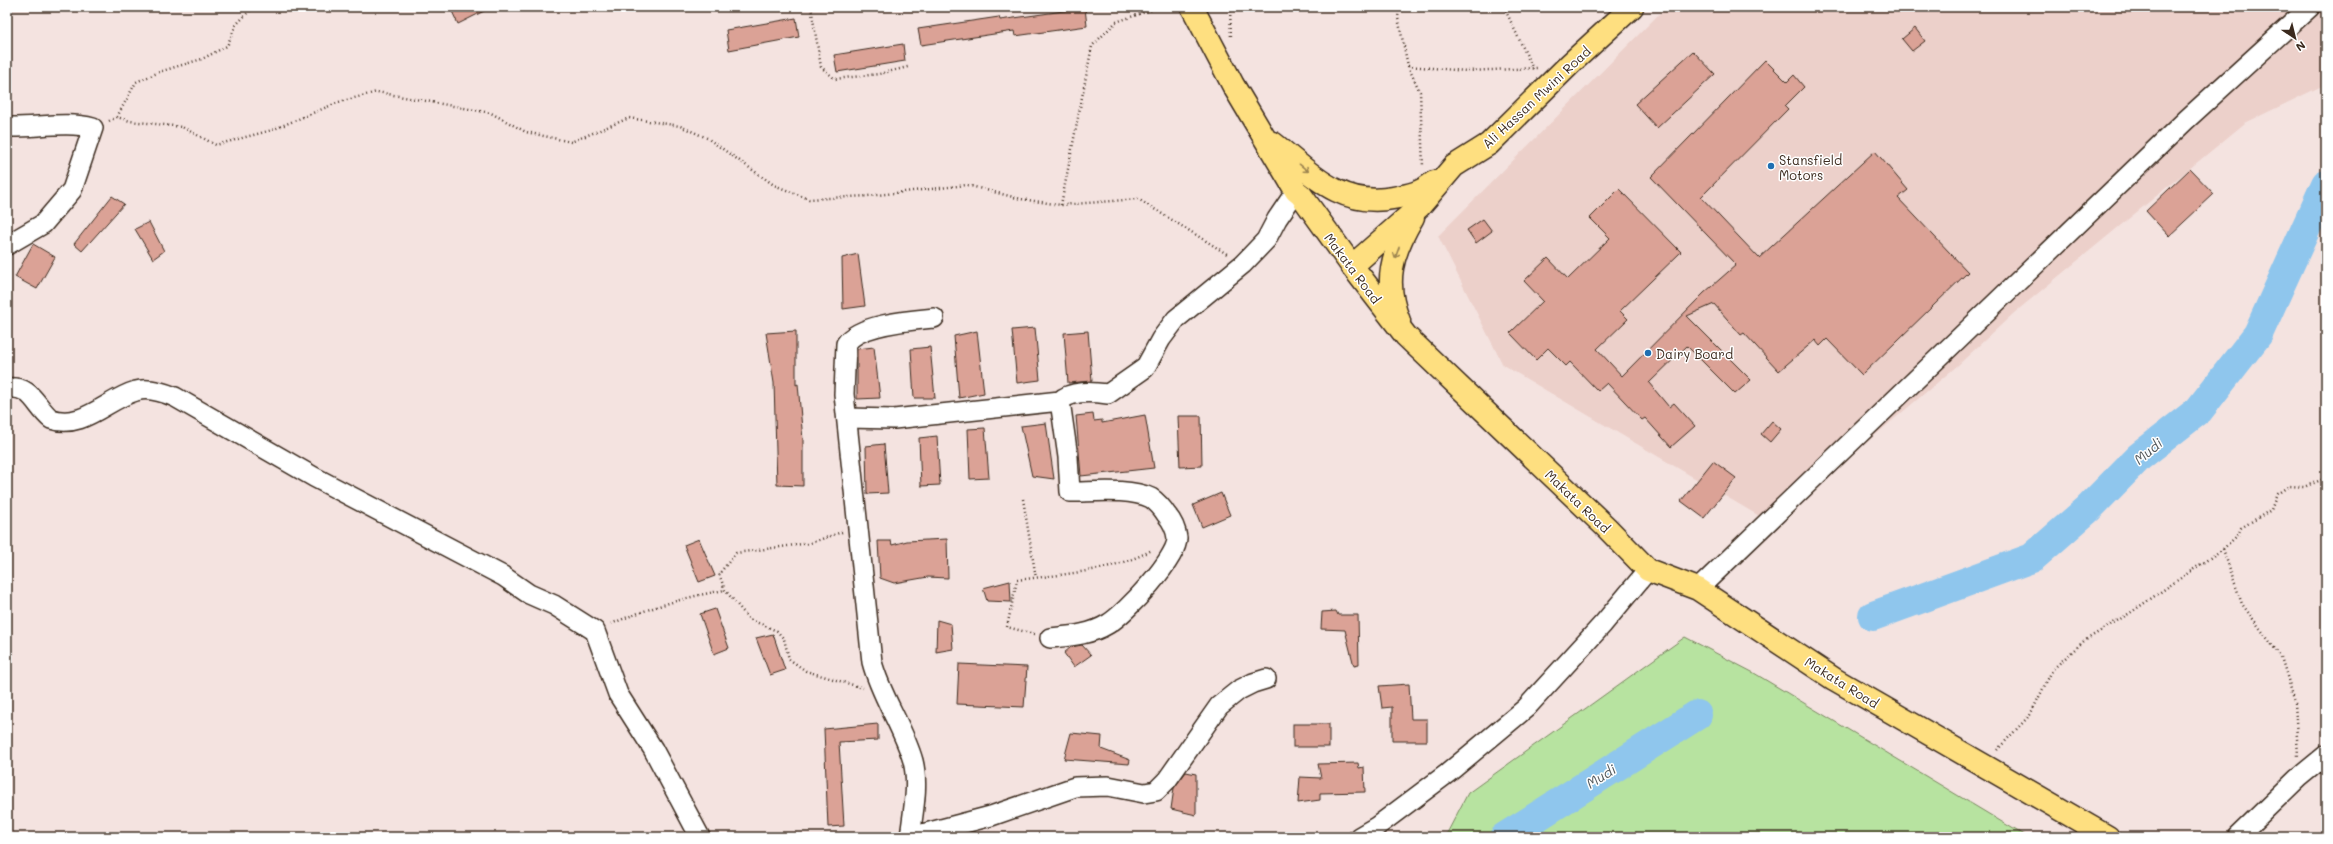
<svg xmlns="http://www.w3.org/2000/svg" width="2333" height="844" font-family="Mali,sans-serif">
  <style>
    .built { fill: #ecd0ca }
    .green { fill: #b7e3a0; stroke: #79865f }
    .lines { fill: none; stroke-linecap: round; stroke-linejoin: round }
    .river { stroke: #8fc6ed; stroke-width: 30 }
    .building { fill: #dba296; stroke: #3b2a1e }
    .minor-casing { stroke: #3b2a1e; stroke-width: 22 }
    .major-casing { stroke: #3b2a1e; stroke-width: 25 }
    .path { stroke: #3b2a1e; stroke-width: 2.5; stroke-dasharray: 1 3; stroke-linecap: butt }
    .minor { stroke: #fff; stroke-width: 19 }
    .major { stroke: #fedf80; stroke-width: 22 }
    .oneway { stroke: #9c844f }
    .poi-dot { fill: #1f6fb2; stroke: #fff; stroke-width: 1.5 }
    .labels { text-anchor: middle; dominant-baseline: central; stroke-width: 3; stroke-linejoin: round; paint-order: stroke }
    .street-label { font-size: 13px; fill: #3b2a1e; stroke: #fff }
    .poi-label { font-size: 13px; fill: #3b2a1e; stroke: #fff; text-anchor: start }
    .water-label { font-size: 14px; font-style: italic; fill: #54595c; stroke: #fff }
  </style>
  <rect width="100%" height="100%" fill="#f4e3e0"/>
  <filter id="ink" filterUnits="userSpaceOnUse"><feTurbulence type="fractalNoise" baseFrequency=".025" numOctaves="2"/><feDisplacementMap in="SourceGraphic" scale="8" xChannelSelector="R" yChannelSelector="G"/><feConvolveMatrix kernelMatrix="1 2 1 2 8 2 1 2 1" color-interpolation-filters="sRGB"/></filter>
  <g filter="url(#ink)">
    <path class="built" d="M1666 7H2326V84L2245 123 2014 313 1957 366 1771 523 1503 365 1438 236Z"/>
    <path class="green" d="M1685 637 1754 673 2027 837H1445L1468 793Z"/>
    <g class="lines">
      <g class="river">
        <path d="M1873 616 2032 558 2088 509 2139 457 2199 410 2258 334 2326 184"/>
        <path d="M1505 837 1697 715"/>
      </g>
    </g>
    <g class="building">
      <path d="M450 7H492L458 24Z"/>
      <path d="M1085 8 1087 26 1015 36 1014 31 921 45 918 29 999 17 1000 20Z"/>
      <path d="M796 18 799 37 729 50 726 30Z"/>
      <path d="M1915 28 1925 41 1912 51 1902 39Z"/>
      <path d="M903 44 905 61 837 72 834 55Z"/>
      <path d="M1693 51 1715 74 1657 128 1635 104Z"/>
      <path d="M1765 60 1787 82 1794 75 1804 87 1785 106 1788 109 1701 197 1759 258 1875 151 1908 190 1898 198 1968 272 1862 375 1827 339 1820 346 1815 340 1779 371 1744 333 1741 335 1714 304 1687 316 1751 380 1735 394 1687 346 1649 383 1669 407 1674 403 1695 426 1671 447 1645 418 1642 420 1607 383 1598 391 1570 362 1566 366 1548 348 1536 360 1510 333 1543 301 1524 281 1548 258 1568 279 1610 238 1590 218 1619 189 1681 252 1620 311 1628 319 1597 349 1622 376 1704 293 1736 265 1651 177Z"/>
      <path d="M2190 169 2214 194 2169 236 2146 211Z"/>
      <path d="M112 196 124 204 82 251 74 244Z"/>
      <path d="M1483 219 1492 231 1476 243 1467 230Z"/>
      <path d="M149 222 164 251 153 259 135 229Z"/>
      <path d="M33 244 55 257 37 289 15 277Z"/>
      <path d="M858 254 865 306 843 309 842 258Z"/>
      <path d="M1035 328 1040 380 1017 383 1012 330Z"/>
      <path d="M796 331V385L798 384 803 440V486L777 485 774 383 766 333Z"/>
      <path d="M977 331 984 393 959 398 954 336Z"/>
      <path d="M1088 331 1092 381 1068 383 1064 333Z"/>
      <path d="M874 347 880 398 857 399V349Z"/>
      <path d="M930 347 935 398H914L911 349Z"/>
      <path d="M1093 414 1094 421 1102 420V423L1145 415 1154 468 1081 476 1076 416Z"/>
      <path d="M1178 416H1201L1202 466 1180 467Z"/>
      <path d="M1772 421 1781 429 1770 442 1761 434Z"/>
      <path d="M1046 423 1054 479 1032 476 1021 426Z"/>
      <path d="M985 428 989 478 970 479 968 429Z"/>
      <path d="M937 436 940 485 921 486 919 438Z"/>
      <path d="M884 444 888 493 867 494 866 446Z"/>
      <path d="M1713 461 1736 478 1704 518 1681 501Z"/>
      <path d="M1221 493 1230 515 1202 527 1193 505Z"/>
      <path d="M699 539 715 576 699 582 684 545Z"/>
      <path d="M947 539 948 578 928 577 894 583 880 578 878 541H891L892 545 907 541Z"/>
      <path d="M1010 581 1011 602 987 601 983 588Z"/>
      <path d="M715 609 729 648 714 654 700 614Z"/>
      <path d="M1336 611 1338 615H1358L1359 665 1354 666 1345 630 1321 629 1322 612Z"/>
      <path d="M937 620 951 624 953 649 936 652Z"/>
      <path d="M773 634 785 670 770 675 756 638Z"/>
      <path d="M1082 645 1091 655 1074 667 1064 653 1071 647Z"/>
      <path d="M959 664 1027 667 1024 707 957 704Z"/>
      <path d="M1409 684 1411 719H1427V741H1392V707L1382 708 1379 686Z"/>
      <path d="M878 724V740L839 742 844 826 828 827 824 729Z"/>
      <rect x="1293" y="724" width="36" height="23"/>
      <path d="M1071 733 1102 736 1101 749 1130 760 1129 764 1064 759Z"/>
      <path d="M1358 763 1359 768 1364 767 1365 792 1320 793V800L1298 803 1300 777 1321 778 1318 764Z"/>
      <path d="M1186 772 1196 774V815L1171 809 1174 788Z"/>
    </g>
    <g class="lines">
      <defs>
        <g id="minor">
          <path d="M7 127C35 128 67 121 93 128L72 190 43 224 7 245"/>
          <path d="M7 388C32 385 35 406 51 419 83 430 107 399 136 391 148 387 163 392 175 397L314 477 503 576 529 594 554 605 595 631 618 694 653 749 700 837"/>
          <path d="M847 418 894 419 1060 401C1071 390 1093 392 1108 394L1145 368 1161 339 1176 319 1243 264 1266 240 1277 219 1296 191"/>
          <path d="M1698 589 2186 120 2310 7"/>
          <path d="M1050 638C1070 636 1090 635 1108 624 1125 614 1178 558 1177 538 1176 528 1172 521 1166 514 1163 509 1156 501 1151 498 1129 488 1094 492 1070 492L1068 457 1060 401"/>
          <path d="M910 837C913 812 919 785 913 761 903 726 881 697 872 662L844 394 846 344C858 324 913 320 934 318"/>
          <path d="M911 837 991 816 1075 787 1108 786 1144 793 1156 791 1167 780 1219 706 1239 690 1253 683 1266 679"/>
          <path d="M1359 837 1376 827 1448 773 1526 708 1603 624 1648 570"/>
          <path d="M2237 837 2298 778 2326 755"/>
        </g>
        <g id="major">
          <path d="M1192 7 1233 85 1296 191 1301 195 1352 266 1406 336 1606 527 1648 570 1698 589 1834 679 2108 837"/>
          <path d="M1273 143C1311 173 1340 208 1393 198 1410 195 1421 193 1434 182"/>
          <path d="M1352 266 1420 206 1454 166 1489 144 1570 64 1632 7"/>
          <path d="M1399 321C1383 282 1392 252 1413 217"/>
        </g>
      </defs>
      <use href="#minor" class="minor-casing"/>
      <use href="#major" class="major-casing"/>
      <g class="path">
        <path d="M811 7 821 67 835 79 879 74 908 67"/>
        <path d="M1230 7 1231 39"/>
        <path d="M1399 7 1398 18 1408 66 1420 92 1423 167"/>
        <path d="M1504 7 1533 69"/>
        <path d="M1408 66 1467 71 1537 68"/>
        <path d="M117 117 136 82 162 71 202 59 227 46 236 25 253 7"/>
        <path d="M109 121 117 117 130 121 182 127 216 145 272 130 339 102 377 92 491 113 526 132 571 142 629 118 680 126 707 138 774 185 809 199 868 196 967 185 1021 199 1061 205 1138 199 1227 254"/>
        <path d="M1061 205 1092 46 1116 22 1160 7"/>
        <path d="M1023 499 1036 578"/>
        <path d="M842 532 810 543 736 553 719 574 725 590 749 619 777 631 784 639 789 659 806 671 863 688"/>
        <path d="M2223 549 2242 604 2281 657 2295 702 2298 756"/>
        <path d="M611 624C648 608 685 597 725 590"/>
        <path d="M1034 634 1007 627 1017 580C1063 574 1111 572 1152 550"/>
        <path d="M1997 750 2030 715 2053 669 2084 641 2130 613 2223 549 2238 535 2241 528 2271 510 2277 494 2289 486 2304 487 2326 478"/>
      </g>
      <use href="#minor" class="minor"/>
      <use href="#major" class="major"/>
    </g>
    <defs><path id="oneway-shaft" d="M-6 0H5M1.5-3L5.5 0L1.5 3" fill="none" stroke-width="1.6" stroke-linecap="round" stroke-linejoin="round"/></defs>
    <g class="oneway">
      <use href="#oneway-shaft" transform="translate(1304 168) rotate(39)"/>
      <use href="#oneway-shaft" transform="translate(1397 253) rotate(110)"/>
    </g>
  </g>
  <g class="poi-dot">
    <circle cx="1771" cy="166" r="4"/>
    <circle cx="1648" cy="353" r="4"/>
  </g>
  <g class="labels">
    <g class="street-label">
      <text transform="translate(1536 97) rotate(-43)">Ali Hassan Mwini Road</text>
      <text transform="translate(1353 268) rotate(53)">Makata Road</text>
      <text transform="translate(1578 501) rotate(44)">Makata Road</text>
      <text transform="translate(1842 682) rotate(32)">Makata Road</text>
    </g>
    <g class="poi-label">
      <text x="1779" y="159">Stansfield<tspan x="1779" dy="15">Motors</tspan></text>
      <text x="1656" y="353">Dairy Board</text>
    </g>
    <g class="water-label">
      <text transform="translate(2148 451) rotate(-40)">Mudi</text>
      <text transform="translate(1601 776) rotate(-32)">Mudi</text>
    </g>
  </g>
  <rect width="2333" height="844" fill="none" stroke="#fff" stroke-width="24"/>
  <rect x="12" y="12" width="2309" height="820" fill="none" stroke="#3b2a1e" stroke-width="1.5" filter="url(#ink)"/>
  <g transform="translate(2295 38) rotate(145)" stroke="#ffffff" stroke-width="3" paint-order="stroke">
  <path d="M0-3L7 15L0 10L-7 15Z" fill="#3b2a1e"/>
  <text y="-6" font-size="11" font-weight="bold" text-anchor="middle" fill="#3b2a1e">N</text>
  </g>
</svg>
